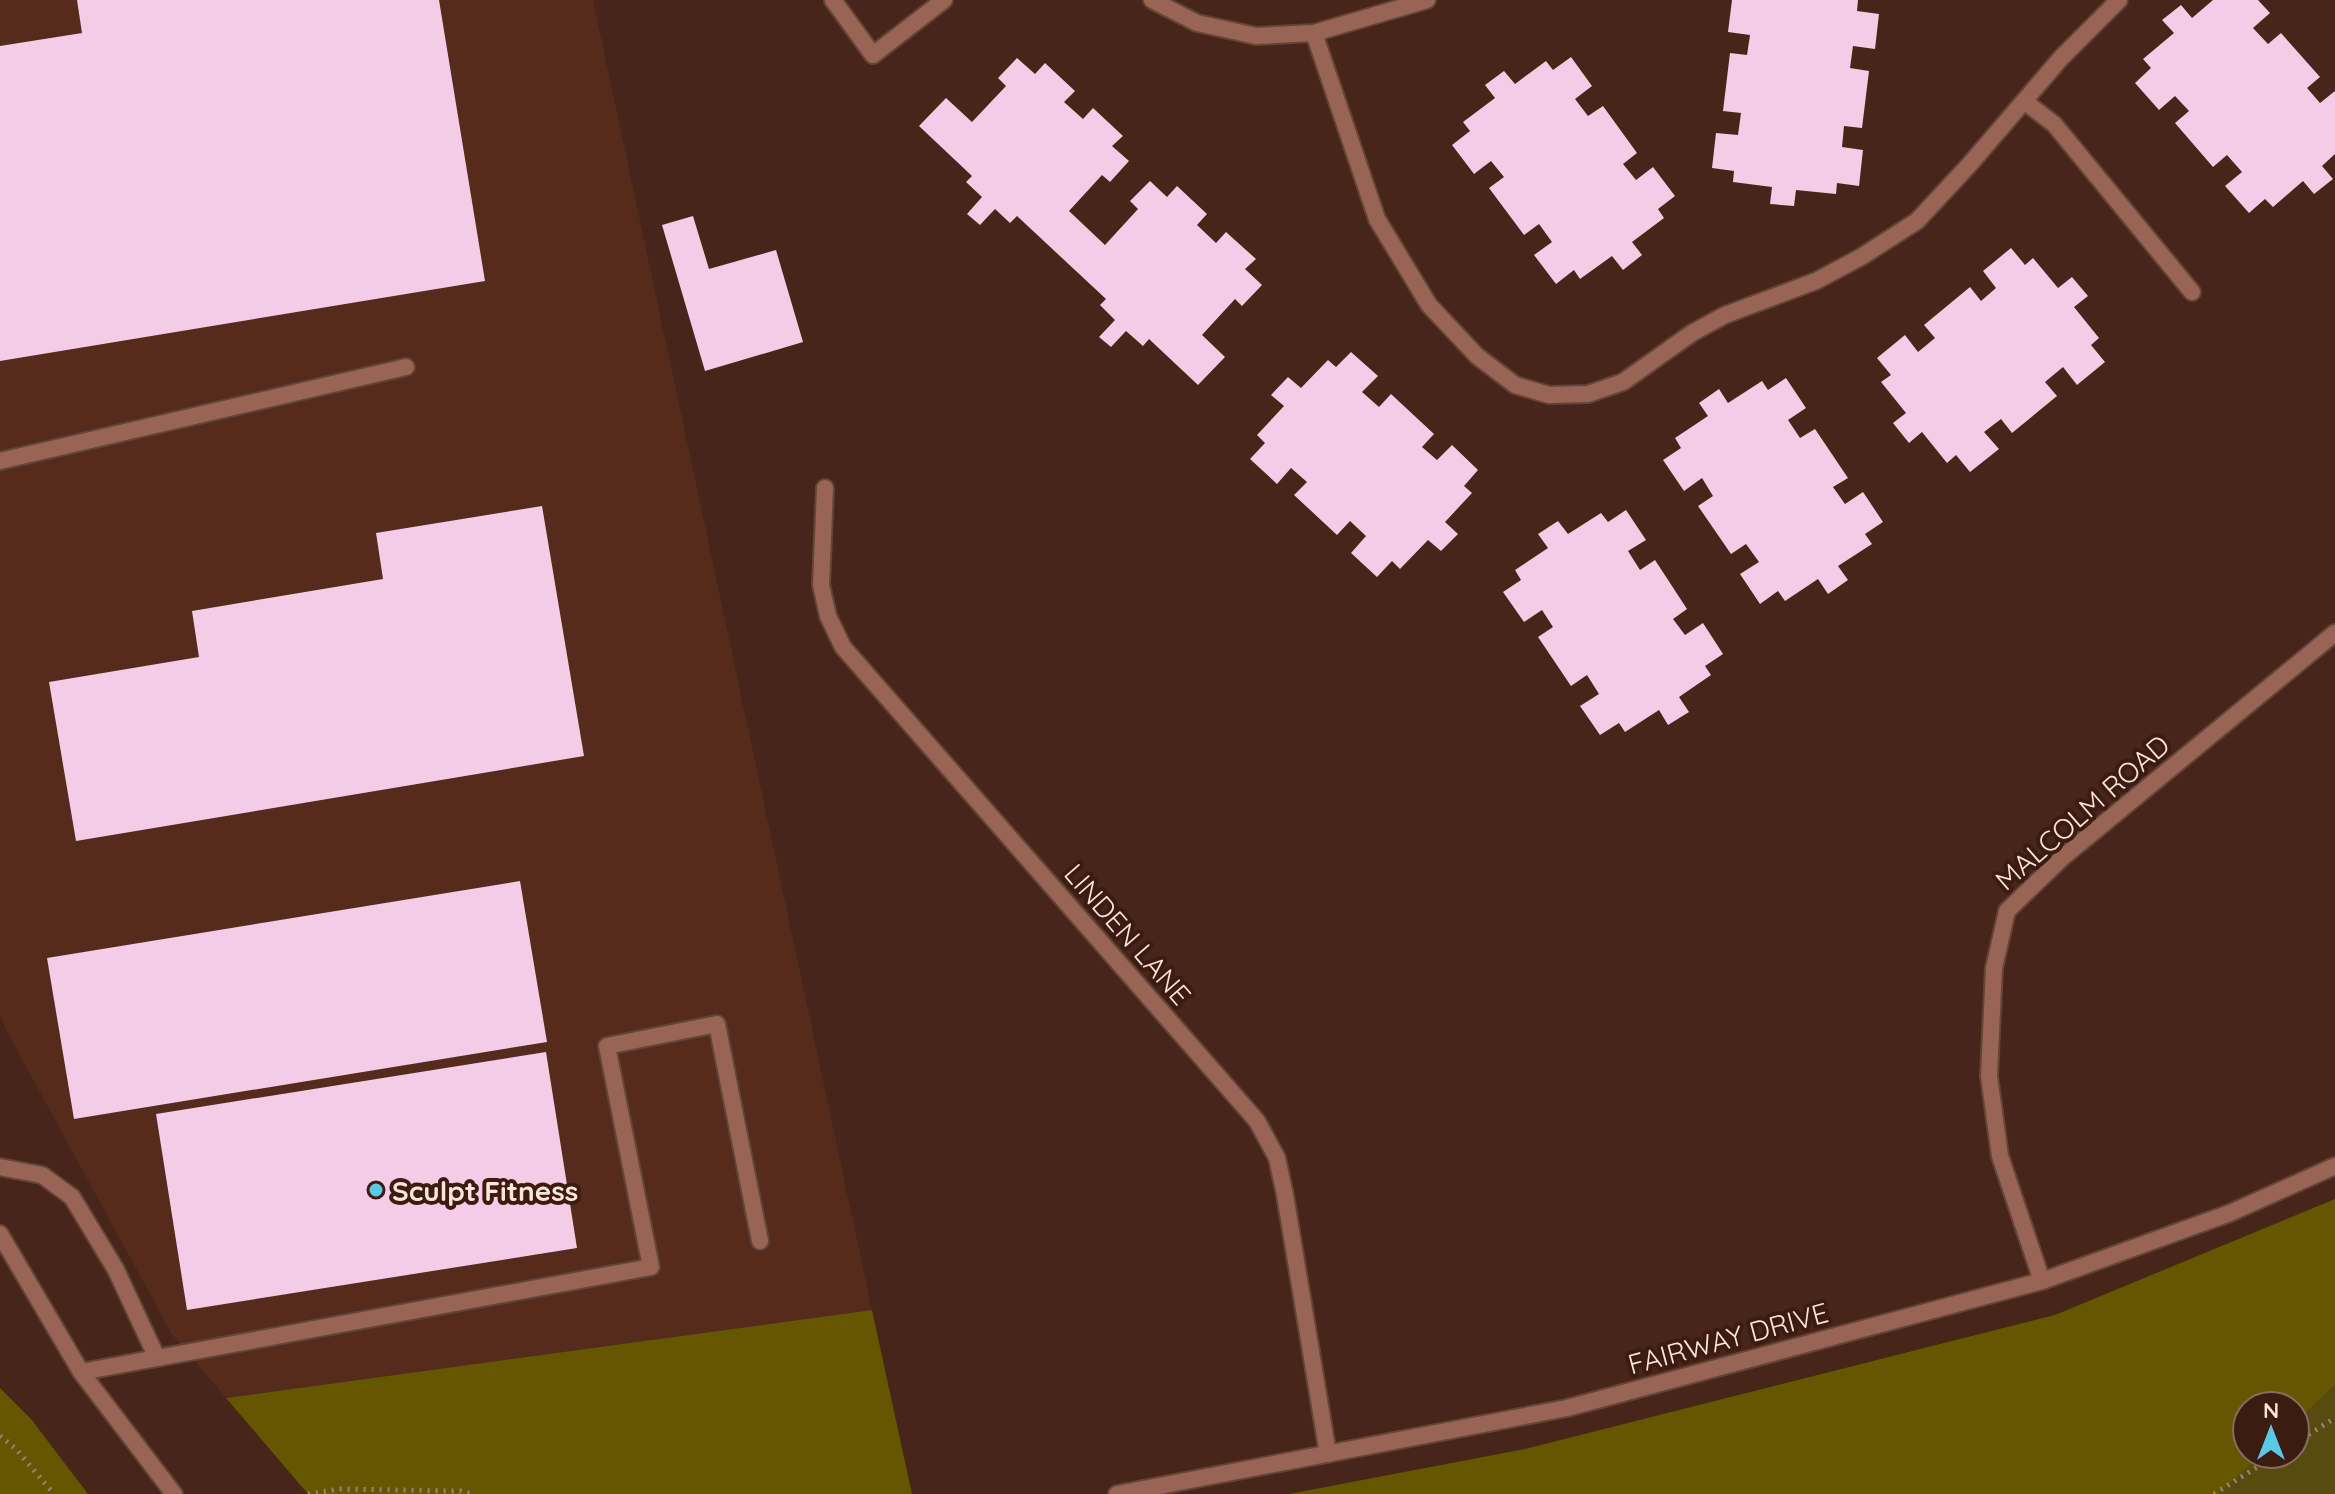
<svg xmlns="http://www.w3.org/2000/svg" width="2335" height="1494" font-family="Quicksand,sans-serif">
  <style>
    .built { fill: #542b1d }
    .green { fill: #574c0d }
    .forest { fill: #645700 }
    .building { fill: #f4cce6 }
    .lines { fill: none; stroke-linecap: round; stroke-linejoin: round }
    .service-casing { stroke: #644438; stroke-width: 20 }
    .minor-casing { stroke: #644438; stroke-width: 20 }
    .tertiary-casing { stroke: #644438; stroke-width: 20 }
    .path { stroke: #9d8076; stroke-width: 5; stroke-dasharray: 2 6; stroke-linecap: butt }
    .service { stroke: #986554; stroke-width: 16 }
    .minor { stroke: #986554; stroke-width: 16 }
    .tertiary { stroke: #986554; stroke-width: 16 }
    .poi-dot { fill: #5bc8e6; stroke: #3c1b10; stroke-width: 3 }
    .labels { text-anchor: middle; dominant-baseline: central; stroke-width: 8; stroke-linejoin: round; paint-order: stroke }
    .street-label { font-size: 28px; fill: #fce5dd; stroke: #3c1b10 }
    .poi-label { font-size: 28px; font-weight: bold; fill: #fce5dd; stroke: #3c1b10; text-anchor: start }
  </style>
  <rect width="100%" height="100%" fill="#472519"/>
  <path class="built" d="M0 0H593L872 1310 226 1398 171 1333 4 1026 0 1014Z"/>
  <path class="green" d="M2335 1385V1494H2219L2262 1454H2295V1423Z"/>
  <g class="forest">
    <path d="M2335 1199V1385L2295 1423V1406H2247V1454H2262L2219 1494H1289L1525 1449 2055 1315Z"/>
    <path d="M872 1310 912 1494H308L226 1398Z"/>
    <path d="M0 1388 31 1419 88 1494H0Z"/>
  </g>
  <g class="building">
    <path d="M77 0H439L485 281 0 361V46L82 33Z"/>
    <path d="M1732 0H1858L1857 11 1879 14 1875 49 1853 46 1850 68 1869 71 1862 128 1844 126 1842 147 1863 150 1859 186 1837 183 1836 194 1796 190 1794 206 1770 204 1772 187 1733 182 1734 171 1712 168 1716 133 1738 135 1741 113 1723 111 1730 53 1747 55 1750 35 1728 32Z"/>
    <path d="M2213 0H2258L2270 13 2253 28 2268 44 2281 33 2320 77 2307 88 2320 103 2335 91V154L2322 166 2333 179 2314 194 2303 181 2273 207 2265 199 2249 213 2225 186 2242 172 2227 155 2213 167 2175 123 2189 111 2175 96 2159 110 2135 83 2151 68 2143 59 2174 33 2162 20 2181 5 2192 18Z"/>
    <path d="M1571 57 1592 86 1575 99 1588 116 1603 106 1637 153 1623 164 1636 180 1653 167 1675 196 1658 209 1664 218 1632 242 1642 255 1623 270 1612 256 1580 279 1574 270 1556 284 1534 255 1552 242 1539 224 1524 235 1489 188 1504 177 1491 161 1474 174 1452 145 1470 131 1463 122 1495 98 1485 85 1504 71 1515 84 1546 61 1553 70Z"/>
    <path d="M1017 58 1035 74 1045 63 1075 91 1064 102 1083 119 1093 108 1123 136 1112 146 1129 161 1110 182 1102 175 1069 211 1105 245 1138 209 1130 201 1150 181 1167 197 1177 186 1207 214 1197 225 1216 243 1226 232 1256 259 1245 269 1262 285 1242 306 1235 299 1202 335 1225 357 1198 385 1149 339 1143 346 1126 331 1111 347 1099 337 1115 320 1100 305 1106 299 1017 216 1010 223 995 209 980 225 967 214 982 197 966 182 972 176 919 126 946 98 972 122 1006 86 998 78Z"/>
    <path d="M693 216 709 269 776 250 803 342 705 371 662 225Z"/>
    <path d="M2011 248 2025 265 2033 258 2058 288 2072 277 2088 296 2074 307 2099 338 2091 345 2105 362 2077 385 2063 367 2045 382 2057 396 2012 433 2001 419 1984 432 1999 449 1970 472 1956 455 1947 463 1922 432 1909 443 1893 423 1906 413 1881 382 1891 375 1877 358 1905 335 1918 352 1935 338 1924 325 1970 287 1981 301 1996 288 1983 271Z"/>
    <path d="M1351 352 1378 376 1362 392 1379 407 1391 394 1434 434 1422 447 1437 460 1452 445 1478 470 1464 486 1472 493 1445 522 1458 534 1441 551 1428 540 1400 569 1392 561 1377 577 1351 553 1366 536 1350 521 1337 535 1294 495 1307 482 1291 468 1277 484 1250 459 1265 443 1257 435 1284 406 1271 395 1288 377 1301 388 1328 360 1336 367Z"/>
    <path d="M1786 378 1806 408 1788 420 1800 438 1815 429 1848 478 1833 487 1845 504 1863 492 1883 522 1865 534 1872 544 1838 566 1848 580 1828 594 1818 579 1785 601 1778 591 1760 604 1740 574 1759 562 1746 544 1731 554 1698 506 1713 496 1702 478 1684 491 1663 460 1681 448 1675 438 1708 416 1699 403 1719 389 1728 403 1762 381 1768 390Z"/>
    <path d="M542 506 584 756 76 841 49 682 199 657 192 611 383 579 376 533Z"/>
    <path d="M1626 510 1646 540 1628 551 1640 570 1655 560 1687 609 1673 619 1685 635 1703 623 1723 654 1705 666 1711 675 1679 697 1689 712 1668 725 1659 710 1625 732 1619 723 1600 735 1580 706 1599 694 1587 675 1571 686 1538 637 1553 627 1542 610 1524 622 1503 592 1521 580 1515 570 1548 548 1538 534 1558 521 1568 534 1601 513 1608 522Z"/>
    <path d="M520 881 547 1042 74 1119 47 958Z"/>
    <path d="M546 1052 577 1248 187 1310 156 1114Z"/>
  </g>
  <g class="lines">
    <defs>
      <g id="service">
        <path d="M0 461 406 367"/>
        <path d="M0 1167 42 1175 72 1197 116 1270 157 1358"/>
        <path d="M81 1372 651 1267 607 1046 717 1024 760 1241"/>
      </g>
      <g id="minor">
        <path d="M833 0 873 55 944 0"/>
        <path d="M1152 0 1197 23 1256 36 1314 33 1427 0"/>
        <path d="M1314 33 1377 219 1429 305 1477 356 1515 385 1549 395 1588 394 1623 382 1692 333 1725 315 1816 281 1861 257 1917 221 1970 164 2061 58 2119 0"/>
        <path d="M2024 101 2054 124 2192 292"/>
        <path d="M825 488 821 585 828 616 843 647 1257 1121 1277 1158 1285 1195 1328 1454"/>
        <path d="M2042 1281 2000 1156 1989 1076 1994 968 2007 911 2063 857 2335 633"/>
        <path d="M1117 1494 1567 1408 2042 1281 2230 1213 2335 1166"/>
      </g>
      <path id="tertiary" d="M0 1234 81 1372 174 1494"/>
    </defs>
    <use href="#service" class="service-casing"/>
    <use href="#minor" class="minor-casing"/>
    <use href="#tertiary" class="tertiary-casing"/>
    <g class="path">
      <path d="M0 1436 15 1448 54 1494"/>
      <path d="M2295 1443 2335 1418"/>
      <path d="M308 1494 339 1489 460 1491 472 1494"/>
      <path d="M2214 1494 2278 1454"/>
    </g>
    <use href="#service" class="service"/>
    <use href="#minor" class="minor"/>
    <use href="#tertiary" class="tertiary"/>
  </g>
  <circle class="poi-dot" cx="376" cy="1190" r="8"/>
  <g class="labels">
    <g class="street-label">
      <text transform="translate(2082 812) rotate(-41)">MALCOLM ROAD</text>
      <text transform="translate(1128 934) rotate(49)">LINDEN LANE</text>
      <text transform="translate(1728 1338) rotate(-15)">FAIRWAY DRIVE</text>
    </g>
    <g class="poi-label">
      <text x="392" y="1190">Sculpt Fitness</text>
    </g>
  </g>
  <g transform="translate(2271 1430)"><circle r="38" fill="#3c1b10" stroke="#896c62" stroke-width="2"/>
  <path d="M0-6L14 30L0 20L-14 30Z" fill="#5bc8e6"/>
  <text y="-12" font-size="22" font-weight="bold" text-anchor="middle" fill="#fce5dd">N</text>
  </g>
</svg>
